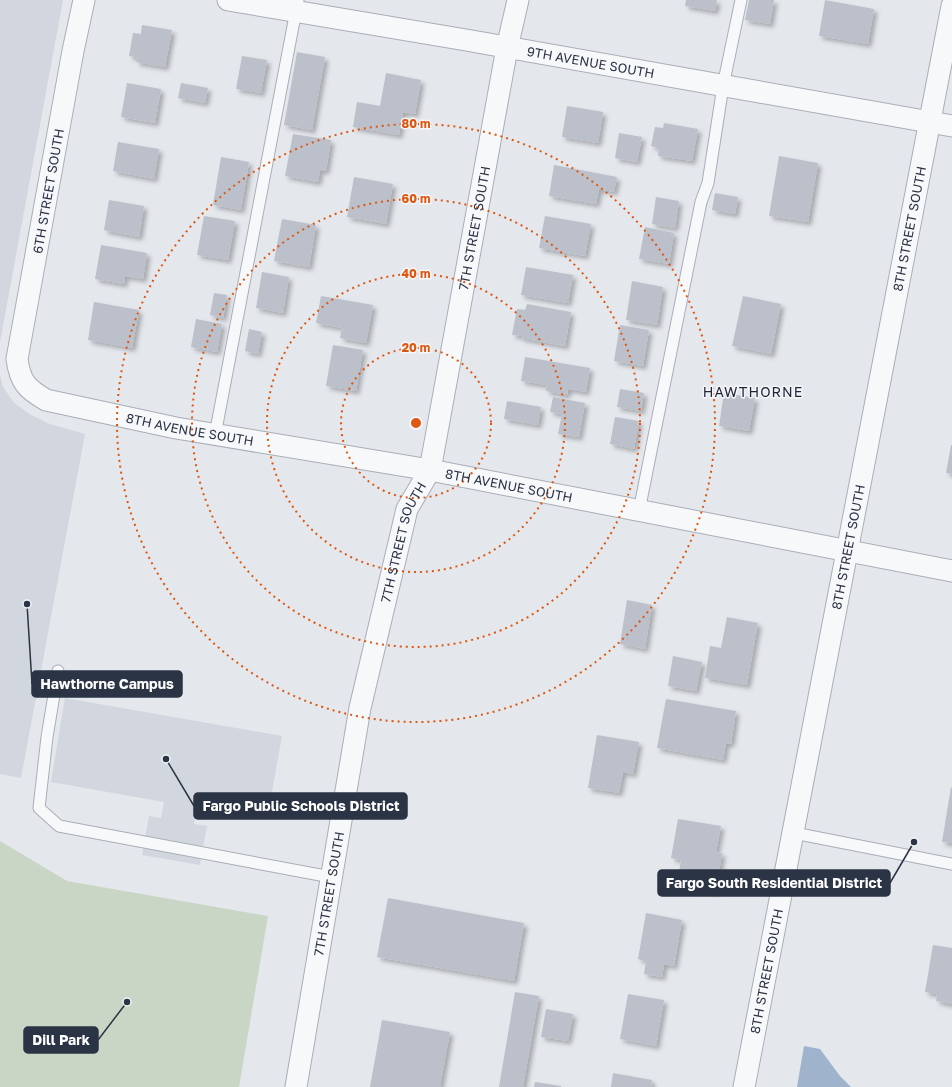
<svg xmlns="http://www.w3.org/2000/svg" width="952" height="1087" font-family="'Golos Text',sans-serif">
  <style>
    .built { fill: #d2d6de }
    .green { fill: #c9d6c5 }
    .water { fill: #9fb4cc }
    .building { fill: #bbc0ca; filter: url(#shadow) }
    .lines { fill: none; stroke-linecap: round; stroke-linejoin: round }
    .service-casing { stroke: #a9aeb7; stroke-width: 13 }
    .minor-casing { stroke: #a9aeb7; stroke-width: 23 }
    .service { stroke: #f7f8fa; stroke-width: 11 }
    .minor { stroke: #f7f8fa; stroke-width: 21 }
    .ring { fill: none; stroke: #df570f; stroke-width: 2; stroke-dasharray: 2 4 }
    .labels { text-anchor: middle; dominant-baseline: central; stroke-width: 3; stroke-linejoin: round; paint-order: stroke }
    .street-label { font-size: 13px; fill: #2b3445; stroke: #f4f6f9 }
    .neighbourhood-label { font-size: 14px; letter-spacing: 1px; fill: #1d2536; stroke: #f4f6f9 }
    .centre { fill: #df570f; stroke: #f4f6f9; stroke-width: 2 }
    .ring-label { font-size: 12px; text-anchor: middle; font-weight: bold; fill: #df570f; stroke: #f4f6f9; stroke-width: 3; stroke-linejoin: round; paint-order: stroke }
    .leader { fill: none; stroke: #2b3445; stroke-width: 1.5 }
    .callout-dot { fill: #2b3445; stroke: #f4f6f9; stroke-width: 1.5 }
    .callout { fill: #2b3445; stroke: #2b3445; stroke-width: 1.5 }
    .callout-label { font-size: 14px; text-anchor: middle; font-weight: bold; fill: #fff }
  </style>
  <defs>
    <filter id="shadow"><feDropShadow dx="3.5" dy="3.5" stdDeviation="2" flood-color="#0004"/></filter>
  </defs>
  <rect width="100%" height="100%" fill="#e4e7ec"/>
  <g class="built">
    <path d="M0 0H63L0 342Z"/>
    <path d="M0 375 3 387 14 403 31 415 50 424 85 434 21 778 0 774Z"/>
    <path d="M65 698 282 736 267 820 197 808 194 824 207 826 200 865 142 855 149 816 161 818 164 802 51 782Z"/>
  </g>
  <path class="green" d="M0 841 67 881 268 916 239 1087H0Z"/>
  <path class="water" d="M804 1046 820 1049 840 1076 851 1087H797Z"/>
  <g class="building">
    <path d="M686 0H717L715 11 685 6Z"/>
    <path d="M749 0H774L770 24 745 20Z"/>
    <path d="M825 0 874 9 868 44 819 36Z"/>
    <path d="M142 25 172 30 165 67 136 62 137 57 129 56 133 33 141 34Z"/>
    <path d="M297 52 325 57 312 130 284 125Z"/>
    <path d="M242 56 267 60 261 93 236 89Z"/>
    <path d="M386 73 421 80 415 114 403 112 399 135 353 127 357 102 380 106Z"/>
    <path d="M127 83 161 89 155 123 121 117Z"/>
    <path d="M181 83 208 88 205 103 178 98Z"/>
    <path d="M567 106 603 112 598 143 562 137Z"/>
    <path d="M664 123 698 129 692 161 658 156 659 148 651 146 655 127 663 128Z"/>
    <path d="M619 133 642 137 637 162 615 158Z"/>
    <path d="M293 134 331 140 326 171 320 170 318 182 285 176Z"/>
    <path d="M118 142 159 149 154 179 113 171Z"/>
    <path d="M779 156 818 163 808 222 769 216Z"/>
    <path d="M221 157 249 162 241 210 213 205Z"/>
    <path d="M554 165 617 177 614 192 599 189 596 204 549 196Z"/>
    <path d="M354 177 393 184 386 224 347 217Z"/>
    <path d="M715 193 738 197 735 214 712 210Z"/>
    <path d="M656 197 679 201 675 228 652 224Z"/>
    <path d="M109 200 144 206 139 237 104 230Z"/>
    <path d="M204 216 235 221 228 260 197 255Z"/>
    <path d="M545 216 591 224 585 256 539 248Z"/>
    <path d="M282 219 316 225 309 267 274 261Z"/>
    <path d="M645 227 674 233 669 264 639 259Z"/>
    <path d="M101 245 147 253 143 279 125 276 124 284 95 279Z"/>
    <path d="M526 267 573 275 568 303 521 295Z"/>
    <path d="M262 272 289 277 283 313 256 308Z"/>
    <path d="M632 281 663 287 657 325 626 320Z"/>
    <path d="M214 293 227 295 223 318 210 315Z"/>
    <path d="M321 296 373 305 366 343 340 338 342 328 316 323Z"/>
    <path d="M743 296 781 304 771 354 732 346Z"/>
    <path d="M94 302 139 310 132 348 88 340Z"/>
    <path d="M527 304 571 312 565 346 521 338V336L512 335 517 309 525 310Z"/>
    <path d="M196 319 222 324 217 352 191 347Z"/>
    <path d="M620 325 649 330 643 366 614 361Z"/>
    <path d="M249 329 262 332 258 354 245 351Z"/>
    <path d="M333 345 363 350 356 391 326 386Z"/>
    <path d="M525 357 590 368 586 392 568 389 567 395 546 391 547 385 521 381Z"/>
    <path d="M620 389 644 393 641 411 617 407Z"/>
    <path d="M724 393 755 398 749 431 719 426Z"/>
    <path d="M553 397 585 403 579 437 558 434 562 414 550 412Z"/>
    <path d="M507 401 541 407 538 425 504 419Z"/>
    <path d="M615 417 639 421 634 449 610 444Z"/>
    <path d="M951 445H952V474L946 473Z"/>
    <path d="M627 600 652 605 645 649 620 644Z"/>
    <path d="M727 617 758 623 747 685 705 678 710 646 721 648Z"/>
    <path d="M673 656 702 662 696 691 668 686Z"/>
    <path d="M666 699 736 711 731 744 726 743 723 760 657 748Z"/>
    <path d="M597 735 639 742 633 774 623 772 619 793 588 788Z"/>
    <path d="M951 787 952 788V843L942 842Z"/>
    <path d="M678 819 721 826 716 852 722 853 716 891 677 885 681 860 671 858Z"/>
    <path d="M388 898 524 923 514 981 377 957Z"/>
    <path d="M646 913 682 920 674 966 664 964 662 977 644 974 646 961 638 959Z"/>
    <path d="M933 945 952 948V1004L936 1001 937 994 925 992Z"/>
    <path d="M515 992 539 996 523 1087H499Z"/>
    <path d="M628 994 664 1000 656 1046 620 1039Z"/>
    <path d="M546 1009 573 1014 568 1041 541 1037Z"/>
    <path d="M382 1020 450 1032 440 1087H370Z"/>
    <path d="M613 1073 652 1080 651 1087H611Z"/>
    <path d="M535 1082 561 1086V1087H534Z"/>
  </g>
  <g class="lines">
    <defs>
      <g id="service">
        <path d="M215 435 298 0"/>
        <path d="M639 511 701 202 708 183 723 86 741 0"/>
        <path d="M58 671 47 737 39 808 59 826 331 877"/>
        <path d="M794 833 952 864"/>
      </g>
      <g id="minor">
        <path id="s1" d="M84 0 73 51 17 359C20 382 27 389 46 400L176 428 430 470 952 571"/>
        <path id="s2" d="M228 0 466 40 952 126"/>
        <path id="s3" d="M296 1087 360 708 407 509 430 470 507 48 518 0"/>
        <path id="s4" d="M744 1087 952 6"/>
      </g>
    </defs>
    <use href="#service" class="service-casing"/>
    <use href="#minor" class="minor-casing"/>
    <use href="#service" class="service"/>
    <use href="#minor" class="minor"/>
  </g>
  <g class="ring">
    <circle cx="416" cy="423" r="75"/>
    <circle cx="416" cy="423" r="149"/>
    <circle cx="416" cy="423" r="224"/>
    <circle cx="416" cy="423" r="299"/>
  </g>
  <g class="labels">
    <g class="street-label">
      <text stroke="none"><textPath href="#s2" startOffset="368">9TH AVENUE SOUTH</textPath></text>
      <text transform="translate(48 191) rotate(-80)">6TH STREET SOUTH</text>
      <text stroke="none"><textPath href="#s3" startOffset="880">7TH STREET SOUTH</textPath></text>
      <text stroke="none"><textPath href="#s4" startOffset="874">8TH STREET SOUTH</textPath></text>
      <text stroke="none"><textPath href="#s1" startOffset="565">8TH AVENUE SOUTH</textPath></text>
      <text stroke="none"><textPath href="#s1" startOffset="889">8TH AVENUE SOUTH</textPath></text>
      <text stroke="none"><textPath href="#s3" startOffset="556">7TH STREET SOUTH</textPath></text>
      <text stroke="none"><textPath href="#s4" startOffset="550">8TH STREET SOUTH</textPath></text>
      <text stroke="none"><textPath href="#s3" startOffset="196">7TH STREET SOUTH</textPath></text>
      <text stroke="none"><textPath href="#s4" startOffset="118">8TH STREET SOUTH</textPath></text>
    </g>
    <g class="neighbourhood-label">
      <text x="753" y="391">HAWTHORNE</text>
    </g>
  </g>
  <circle cx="416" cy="423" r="6" class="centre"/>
  <g class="ring-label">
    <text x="416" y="128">80 m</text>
    <text x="416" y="203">60 m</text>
    <text x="416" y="278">40 m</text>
    <text x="416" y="352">20 m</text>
  </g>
  <path class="leader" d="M27 604L32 684M166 759L194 806M914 842L890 883M127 1002L98 1040"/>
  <g class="callout-dot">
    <circle cx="27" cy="604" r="4"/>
    <circle cx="166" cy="759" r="4"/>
    <circle cx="914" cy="842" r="4"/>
    <circle cx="127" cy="1002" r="4"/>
  </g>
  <g class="callout">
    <rect x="32" y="671" width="150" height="26" rx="4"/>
    <rect x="194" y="793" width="213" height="26" rx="4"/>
    <rect x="658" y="870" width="232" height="26" rx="4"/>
    <rect x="24" y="1027" width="74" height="26" rx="4"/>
  </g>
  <g class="callout-label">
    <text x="107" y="689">Hawthorne Campus</text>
    <text x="301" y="811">Fargo Public Schools District</text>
    <text x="774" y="888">Fargo South Residential District</text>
    <text x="61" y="1045">Dill Park</text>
  </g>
</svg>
